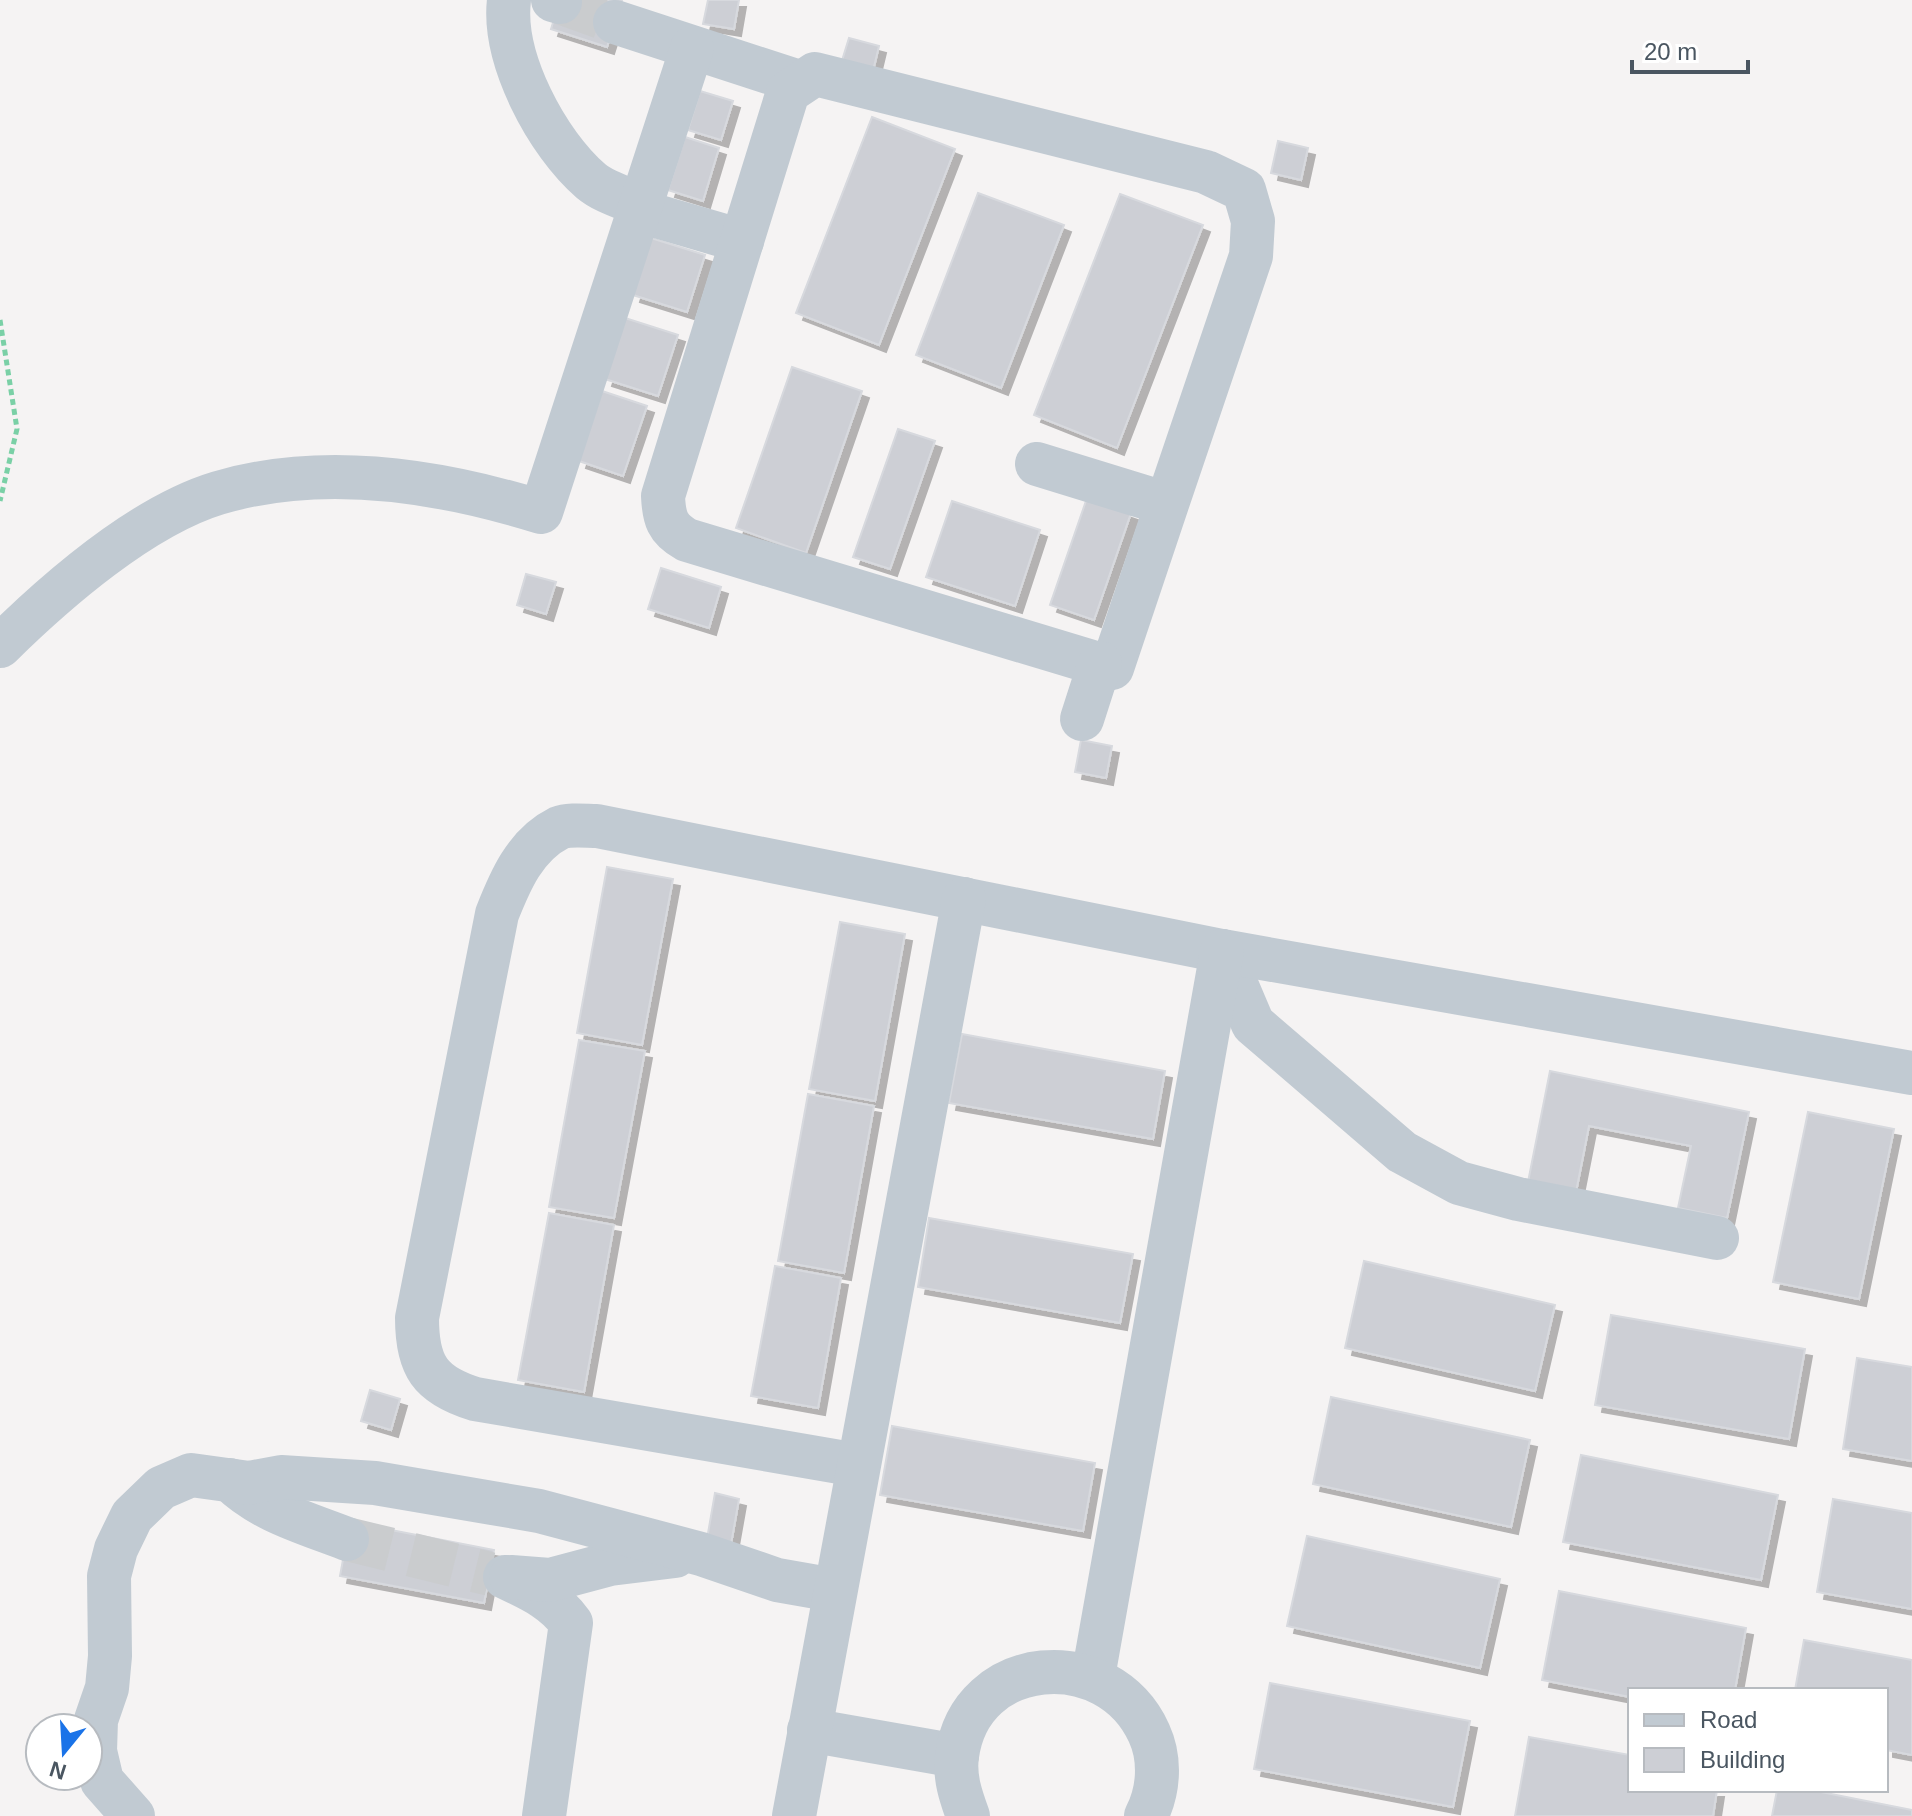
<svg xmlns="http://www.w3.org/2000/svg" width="1912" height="1816" font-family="Helvetica,sans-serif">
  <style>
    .building { fill: #cdcfd5; stroke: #d7d9de; stroke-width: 2; filter: url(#shadow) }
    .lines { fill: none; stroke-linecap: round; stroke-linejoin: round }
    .minor-tunnel { stroke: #caccce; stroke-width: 44; stroke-dasharray: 44 22; stroke-linecap: butt }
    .path { stroke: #7ad0a6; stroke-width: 5; stroke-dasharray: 6 4; stroke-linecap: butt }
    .minor { stroke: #c1cad2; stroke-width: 44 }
  </style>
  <defs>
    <filter id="shadow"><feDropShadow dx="7" dy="7" stdDeviation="0" flood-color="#0004"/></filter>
  </defs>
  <rect width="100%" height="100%" fill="#f5f3f3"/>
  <g class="building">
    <path d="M560 0H622L607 47 551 29Z"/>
    <path d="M708 0H739L734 29 703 24Z"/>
    <path d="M849 38 879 46 872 75 840 67Z"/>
    <path d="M700 91 733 101 721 140 688 130Z"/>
    <path d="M872 117 955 149 879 345 796 313Z"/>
    <path d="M685 137 719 148 703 201 668 190Z"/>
    <path d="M1278 141 1308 148 1301 180 1271 173Z"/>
    <path d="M978 193 1064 225 1001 388 916 355Z"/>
    <path d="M1120 194 1203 225 1117 448 1034 415Z"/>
    <path d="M651 238 705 255 687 312 633 295Z"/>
    <path d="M625 318 678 335 658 396 605 379Z"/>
    <path d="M792 367 862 391 806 553 736 528Z"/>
    <path d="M602 391 647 406 623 476 579 461Z"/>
    <path d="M898 429 935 441 890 569 853 557Z"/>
    <path d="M1087 498 1131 513 1094 620 1050 605Z"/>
    <path d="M952 501 1040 530 1015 606 926 577Z"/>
    <path d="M661 568 721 587 709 628 648 609Z"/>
    <path d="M526 574 556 582 546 614 517 605Z"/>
    <path d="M1081 740 1112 746 1106 778 1075 772Z"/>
    <path d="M607 867 673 879 642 1045 577 1033Z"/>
    <path d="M840 922 905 934 875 1101 809 1089Z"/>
    <path d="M962 1034 1165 1071 1153 1139 949 1103Z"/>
    <path d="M579 1040 645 1051 614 1218 549 1207Z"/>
    <path d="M1550 1071 1749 1112 1727 1218 1678 1208 1691 1146 1589 1126 1576 1192 1528 1182Z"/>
    <path d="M808 1094 874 1106 844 1273 778 1261Z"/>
    <path d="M1808 1112 1894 1129 1859 1299 1773 1282Z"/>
    <path d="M549 1213 614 1225 584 1392 518 1380Z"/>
    <path d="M929 1218 1133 1254 1120 1323 918 1287Z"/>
    <path d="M1364 1261 1555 1305 1535 1391 1345 1348Z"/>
    <path d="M775 1266 841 1278 818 1408 751 1396Z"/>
    <path d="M1611 1315 1805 1349 1789 1439 1595 1405Z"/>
    <path d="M1857 1358 1912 1367V1461L1843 1449Z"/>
    <path d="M370 1390 400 1399 391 1430 361 1421Z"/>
    <path d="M1331 1397 1530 1440 1511 1527 1313 1484Z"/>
    <path d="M892 1426 1095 1463 1083 1531 880 1495Z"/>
    <path d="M1581 1455 1778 1495 1761 1580 1563 1542Z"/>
    <path d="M715 1493 739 1499 731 1544 707 1539Z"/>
    <path d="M1833 1499 1912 1513V1609L1817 1592Z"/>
    <path d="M350 1522 494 1550 484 1603 340 1576Z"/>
    <path d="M1307 1536 1500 1579 1480 1668 1287 1626Z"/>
    <path d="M1559 1591 1746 1628 1735 1690H1630V1697L1542 1680Z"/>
    <path d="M1804 1640 1912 1660V1755L1886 1750V1690H1795Z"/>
    <path d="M1270 1683 1470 1721 1453 1807 1254 1769Z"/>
    <path d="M1529 1737 1630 1755V1790H1717L1713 1816H1515Z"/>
    <path d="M1777 1790H1811L1912 1810V1816H1772Z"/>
  </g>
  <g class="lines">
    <g class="minor-tunnel">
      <path d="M560 2 615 22"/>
      <path d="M347 1539 490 1574"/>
    </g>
    <path class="path" d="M0 320 17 429 0 501"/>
    <g class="minor">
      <path d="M509 0C502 59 547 143 591 181 604 192 625 198 641 205"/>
      <path d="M553 0 560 2"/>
      <path d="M615 22 799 82"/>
      <path d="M639 211 742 241"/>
      <path d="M1037 464 1167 504 1112 668 687 540C667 529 664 518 663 496L788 92 815 74 1206 172 1244 190 1253 221 1251 256 1167 504"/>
      <path d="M0 646C56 591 142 516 218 493 323 462 438 480 541 512L692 48"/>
      <path d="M1082 719 1100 663"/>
      <path d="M1222 951 1253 1024 1402 1152 1459 1183 1518 1199 1717 1238"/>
      <path d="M857 1465 475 1399C430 1385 417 1366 417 1318L497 914C510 881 525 845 559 828 569 824 586 826 597 826L1222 951 1912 1073"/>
      <path d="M230 1480C261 1511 306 1523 347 1539"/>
      <path d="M505 1577C530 1589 554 1599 571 1623L544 1816"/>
      <path d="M511 1577 550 1580 610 1564 675 1556"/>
      <path d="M1093 1677 1222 951"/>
      <path d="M809 1730 957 1756"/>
      <path d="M133 1816 102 1781 95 1751 96 1720 107 1688 110 1656 109 1576 116 1549 132 1516 161 1488 191 1475 249 1483 281 1477 375 1483 539 1511 701 1554 777 1580 834 1590"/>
      <path d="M794 1816 964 899"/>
      <path d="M968 1816C961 1797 954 1777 957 1756 970 1654 1108 1643 1149 1733 1161 1759 1159 1791 1146 1816"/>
    </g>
  </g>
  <rect x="1628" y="1688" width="260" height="104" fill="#ffffff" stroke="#b7bbc0" stroke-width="2"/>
  <rect x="1644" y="1714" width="40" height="12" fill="#c1cad2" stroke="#b7bbc0" stroke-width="2"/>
  <text x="1700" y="1728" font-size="24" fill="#4a5661">Road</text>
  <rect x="1644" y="1748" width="40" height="24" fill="#cdcfd5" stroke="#b7bbc0" stroke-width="2"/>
  <text x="1700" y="1768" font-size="24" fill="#4a5661">Building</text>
  <g transform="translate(64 1752) rotate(198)"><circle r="38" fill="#ffffff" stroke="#b7bbc0" stroke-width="2"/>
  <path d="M0-6L14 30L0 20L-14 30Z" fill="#1a73e8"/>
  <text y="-12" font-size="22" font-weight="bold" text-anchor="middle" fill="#4a5661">N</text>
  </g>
  <path d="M1632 60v12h116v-12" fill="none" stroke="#4a5661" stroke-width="4"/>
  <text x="1644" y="60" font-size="24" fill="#4a5661" stroke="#ffffff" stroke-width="6" paint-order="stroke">20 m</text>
</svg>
